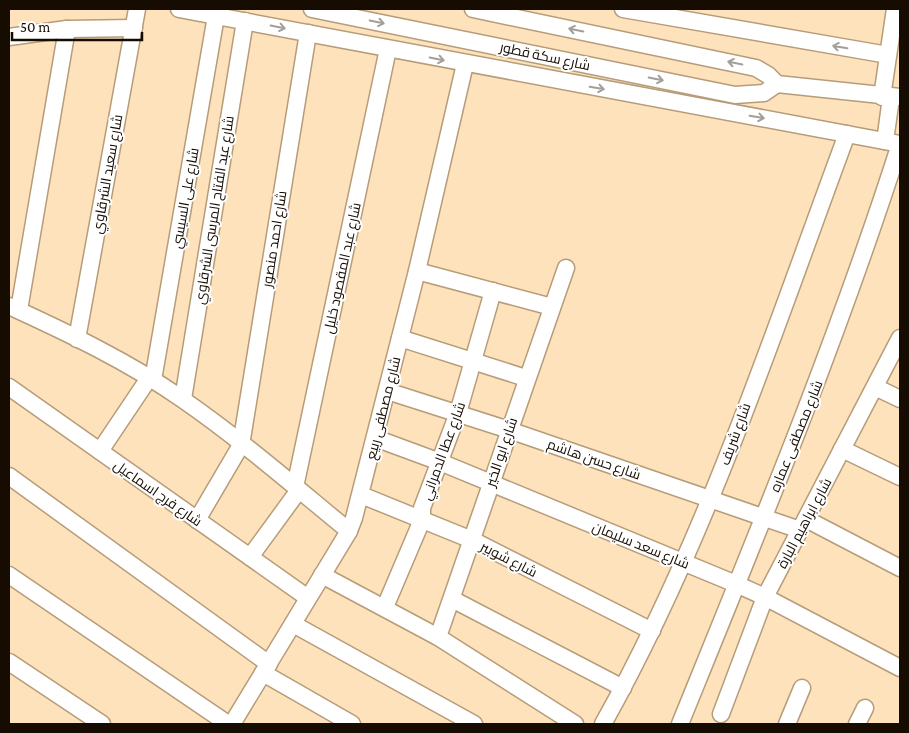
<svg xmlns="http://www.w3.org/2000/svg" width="909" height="733" font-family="'Crimson Pro',Cairo,serif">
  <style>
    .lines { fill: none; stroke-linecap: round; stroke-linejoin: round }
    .street-casing { stroke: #b69c78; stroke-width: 19 }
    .street { stroke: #fff; stroke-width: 16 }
    .oneway { stroke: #a29e9a }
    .labels { text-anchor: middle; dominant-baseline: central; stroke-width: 4; stroke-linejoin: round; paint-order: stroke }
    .street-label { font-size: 14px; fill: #160c02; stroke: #fff }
  </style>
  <rect width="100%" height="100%" fill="#fee2bc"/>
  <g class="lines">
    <defs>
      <g id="street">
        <path d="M179 9 900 144"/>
        <path d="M312 9 735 95 764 93 777 84"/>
        <path d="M473 9 756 68 768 75 777 84 900 97"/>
        <path d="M623 9 888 55"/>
        <path d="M9 37 67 29 134 28"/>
        <path d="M882 97 895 9"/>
        <path d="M885 141 891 98"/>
        <path d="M417 271 552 307"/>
        <path d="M9 306C68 333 129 362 182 399 240 439 294 486 349 531"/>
        <path d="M19 310 67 29"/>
        <path d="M400 338 526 378"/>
        <path d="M77 339 137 9"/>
        <path d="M153 380 216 16"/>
        <path d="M9 387 308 598"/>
        <path d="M875 387 900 399"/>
        <path d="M387 391 509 430 800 530"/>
        <path d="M183 399 245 21"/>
        <path d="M375 438 440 462 736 584 765 597 900 668"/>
        <path d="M842 449 900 477"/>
        <path d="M100 451 149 378"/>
        <path d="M9 476 269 664"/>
        <path d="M295 487 388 49"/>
        <path d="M361 495 472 540 652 631"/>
        <path d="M806 519 900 568"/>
        <path d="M197 520 241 445 308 33"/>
        <path d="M250 557 299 490"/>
        <path d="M9 575 228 724"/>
        <path d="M322 575 438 637 575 724"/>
        <path d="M452 599 623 688"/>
        <path d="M385 607 422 520V508L458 413 493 291"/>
        <path d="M293 624 474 724"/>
        <path d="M438 637 566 268"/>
        <path d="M9 662 102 724"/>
        <path d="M263 673 352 724"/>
        <path d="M721 714 765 597 900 338"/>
        <path d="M232 724 349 531 354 518 417 271 465 64"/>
        <path d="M603 724C707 538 773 333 847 134"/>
        <path d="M680 724C758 532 837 341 900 144"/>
        <path d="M787 724 802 688"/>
        <path d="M857 724 865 708"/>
      </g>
    </defs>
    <use href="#street" class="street-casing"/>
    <use href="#street" class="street"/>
  </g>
  <defs><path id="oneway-shaft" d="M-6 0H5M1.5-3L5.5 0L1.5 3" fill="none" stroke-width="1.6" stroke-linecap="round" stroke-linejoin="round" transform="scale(1.25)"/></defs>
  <g class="oneway">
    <use href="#oneway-shaft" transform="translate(377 22) rotate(12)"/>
    <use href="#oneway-shaft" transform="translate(278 27) rotate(11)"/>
    <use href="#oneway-shaft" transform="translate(576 30) rotate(-168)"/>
    <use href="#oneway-shaft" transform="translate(840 47) rotate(-170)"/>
    <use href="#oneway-shaft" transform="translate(437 59) rotate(11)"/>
    <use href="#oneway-shaft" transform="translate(735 63) rotate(-168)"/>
    <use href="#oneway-shaft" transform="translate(656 79) rotate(12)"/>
    <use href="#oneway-shaft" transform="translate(597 88) rotate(10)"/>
    <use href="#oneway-shaft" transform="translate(757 117) rotate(10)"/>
  </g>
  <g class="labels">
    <g class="street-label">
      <text transform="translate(545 56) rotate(12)">شارع سكة قطور</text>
      <text transform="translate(107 174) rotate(-80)">شارع سعيد الشرقاوي</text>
      <text transform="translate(185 198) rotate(-80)">شارع على السيسي</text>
      <text transform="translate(214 210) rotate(-81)">شارع عبد الفتاح المرسى الشرقاوي</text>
      <text transform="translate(274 239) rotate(-81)">شارع احمد منصور</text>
      <text transform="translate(342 268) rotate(-78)">شارع عبد المقصود خليل</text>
      <text transform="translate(383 408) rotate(-76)">شارع مصطفى ربيع</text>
      <text transform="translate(735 434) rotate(-70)">شارع شريف</text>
      <text transform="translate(796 436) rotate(-68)">شارع مصطفى عماره</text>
      <text transform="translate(443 451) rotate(-70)">شارع عطا الدمراني</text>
      <text transform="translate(501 452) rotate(-71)">شارع ابو الخير</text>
      <text transform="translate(594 459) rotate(19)">شارع حسن هاشم</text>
      <text transform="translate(158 493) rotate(35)">شارع فرج اسماعيل</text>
      <text transform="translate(804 523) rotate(-62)">شارع ابراهيم البارة</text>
      <text transform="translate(641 545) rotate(22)">شارع سعد سليمان</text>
      <text transform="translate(509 559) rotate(27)">شارع شوبير</text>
    </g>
  </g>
  <rect width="909" height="733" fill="none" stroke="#160c02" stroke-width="20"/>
  <path d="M12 32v8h130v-8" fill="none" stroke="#160c02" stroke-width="2.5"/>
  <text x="20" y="32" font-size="15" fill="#160c02" stroke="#ffffff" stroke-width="4" paint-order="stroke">50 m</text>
</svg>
